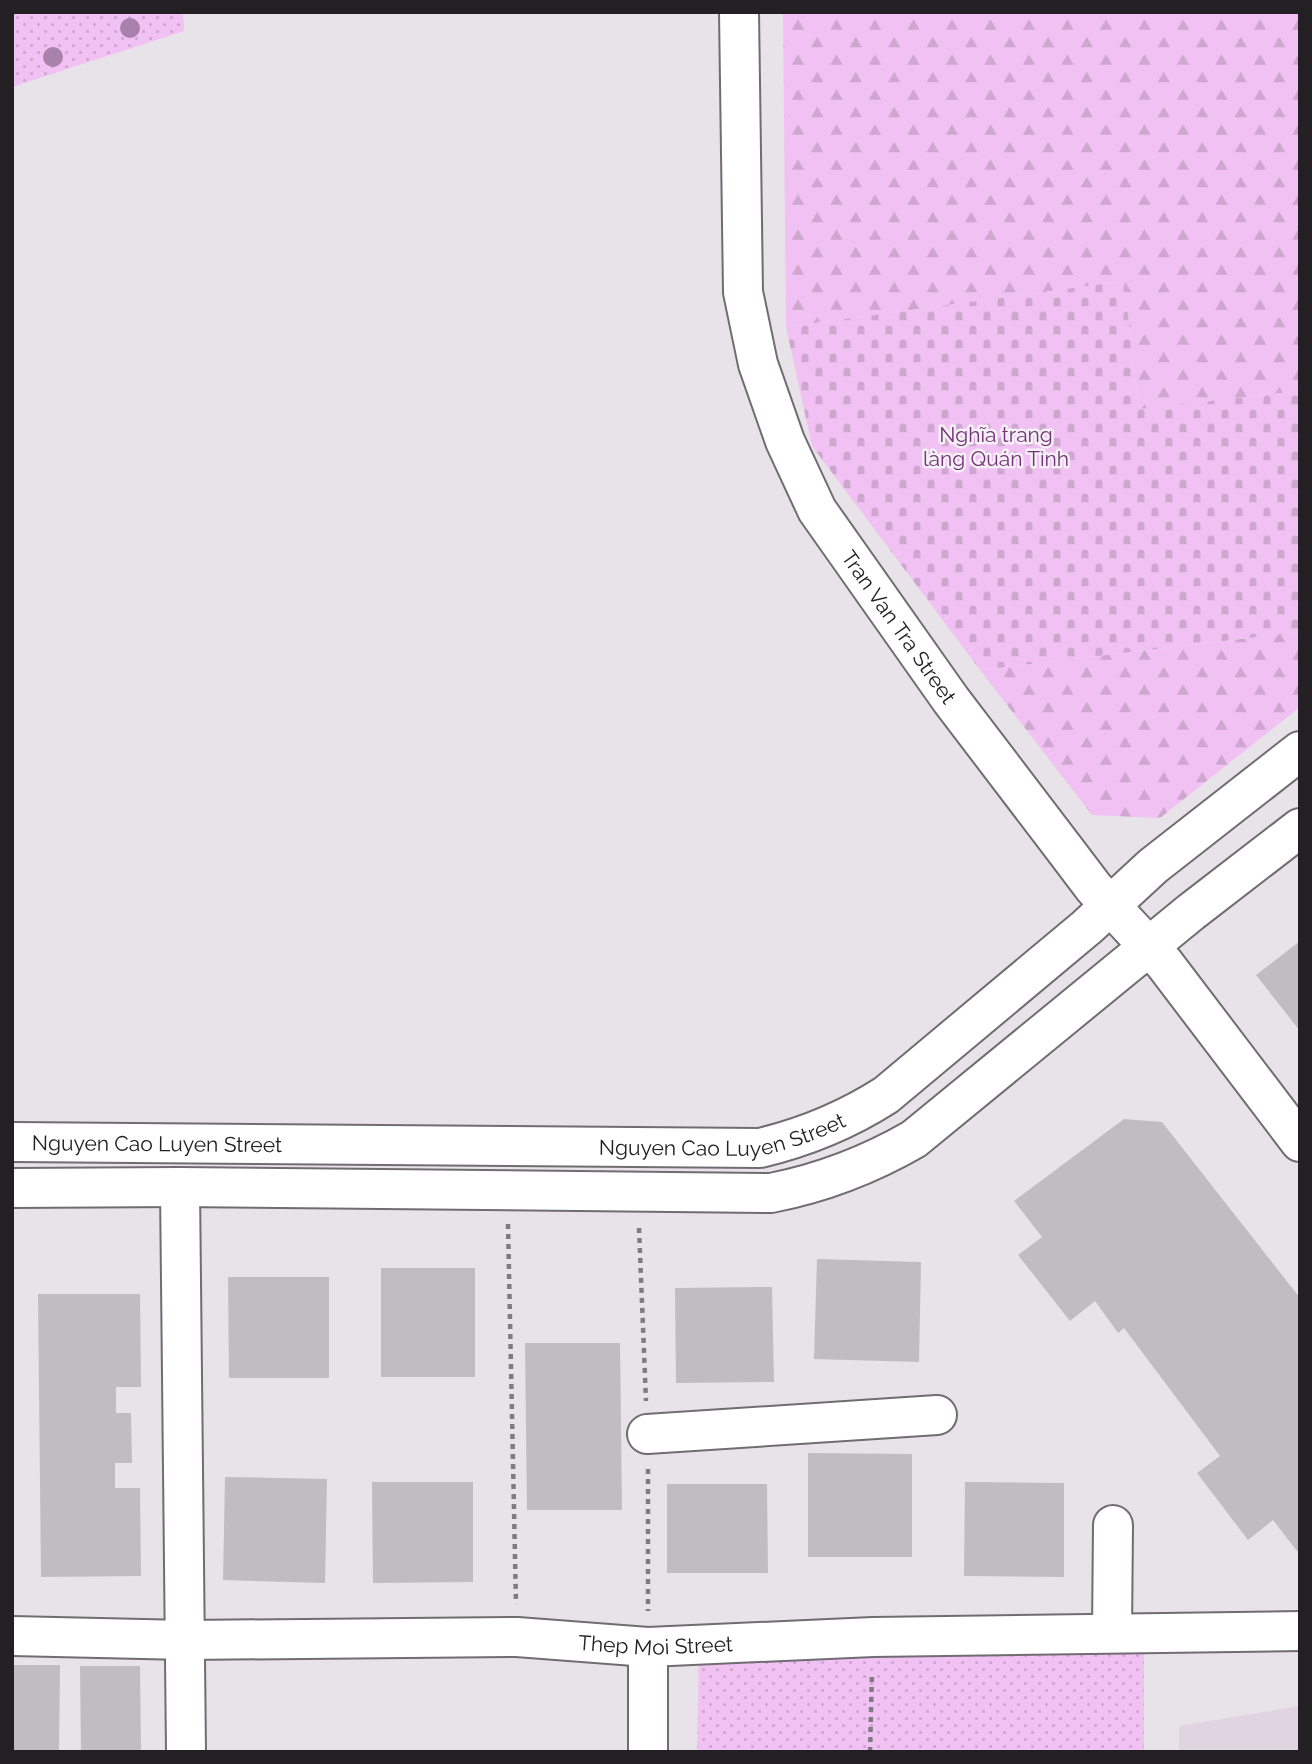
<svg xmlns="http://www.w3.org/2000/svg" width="1312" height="1764" font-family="Raleway,sans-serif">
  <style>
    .built { fill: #dfd4df }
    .grass { fill: url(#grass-dots) }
    .forest { fill: url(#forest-firs) }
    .cemetery { fill: url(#cemetery-stones) }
    .building { fill: #c1bcc1 }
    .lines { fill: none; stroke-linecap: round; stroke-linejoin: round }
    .minor-casing { stroke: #716c71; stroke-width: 42 }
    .path { stroke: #7f7c7f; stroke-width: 4.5; stroke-dasharray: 5 5; stroke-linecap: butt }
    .minor { stroke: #fff; stroke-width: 38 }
    .tree { fill: #a882aa }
    .labels { text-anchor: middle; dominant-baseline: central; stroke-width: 5; stroke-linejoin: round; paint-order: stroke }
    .park-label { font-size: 21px; fill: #733277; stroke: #f5f0f5 }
    .street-label { font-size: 21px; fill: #222022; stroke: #f5f0f5 }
  </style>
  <defs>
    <pattern id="grass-dots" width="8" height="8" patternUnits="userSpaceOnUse" patternTransform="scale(1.75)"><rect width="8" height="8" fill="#f1c1f3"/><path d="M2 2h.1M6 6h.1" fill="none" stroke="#cea6d0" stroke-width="1.8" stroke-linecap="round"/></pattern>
    <pattern id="forest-firs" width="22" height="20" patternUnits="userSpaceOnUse" patternTransform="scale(1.75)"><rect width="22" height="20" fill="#f1c1f3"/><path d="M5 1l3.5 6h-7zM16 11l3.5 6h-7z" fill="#cea6d0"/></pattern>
    <pattern id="cemetery-stones" width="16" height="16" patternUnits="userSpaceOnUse" patternTransform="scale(1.75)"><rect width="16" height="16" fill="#f1c1f3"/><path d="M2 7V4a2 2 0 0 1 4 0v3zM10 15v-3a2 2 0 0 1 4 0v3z" fill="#cea6d0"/></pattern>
  </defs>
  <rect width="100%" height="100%" fill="#e8e3e8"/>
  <path class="built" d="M1300 1706V1752H1179V1726Z"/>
  <g class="grass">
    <path d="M12 12H183L184 31 12 87Z"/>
    <path d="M1144 1651V1752H697L699 1654Z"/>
  </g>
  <g class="forest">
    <path d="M783 12H1300V391L1139 410 1124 281 786 327Z"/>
    <path d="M1300 632V707L1160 818 1092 815 980 670Z"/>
  </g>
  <path class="cemetery" d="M1124 281 1139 409 1300 391V632L980 670 812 446 786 327Z"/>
  <g class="building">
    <path d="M1300 941V1031L1256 975Z"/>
    <path d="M1124 1119 1162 1122 1300 1298V1549L1297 1551 1273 1520 1248 1540 1197 1473 1220 1456 1124 1328 1118 1333 1095 1301 1070 1321 1018 1255 1042 1237 1014 1201Z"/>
    <path d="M817 1259 921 1262 919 1362 814 1359Z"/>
    <rect x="381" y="1268" width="94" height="109"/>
    <path d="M228 1277H329V1378H229Z"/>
    <path d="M772 1287 774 1382 676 1383 675 1288Z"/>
    <path d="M38 1294H140L141 1387H116V1413H131L132 1463H115V1488H140L141 1576 41 1577Z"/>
    <path d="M525 1343H620L622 1510H527Z"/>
    <path d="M808 1453 912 1454V1557H808Z"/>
    <path d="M225 1477 327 1479 325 1583 223 1580Z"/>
    <path d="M372 1482H473V1582L373 1583Z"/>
    <path d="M965 1482 1064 1483V1577L964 1576Z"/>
    <path d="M667 1484H767L768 1573H667Z"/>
    <path d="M12 1665H60L59 1752H12Z"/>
    <path d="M80 1666H140L141 1752H81Z"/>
  </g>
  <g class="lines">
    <defs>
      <g id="minor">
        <path id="s1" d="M739 12 743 292 758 364 785 441 817 510 951 700 1066 851 1094 888 1164 963 1300 1142"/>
        <path id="s2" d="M12 1142 760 1148C806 1137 847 1120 886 1095L1087 927 1153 866 1300 751"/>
        <path d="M180 1187 186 1752"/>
        <path d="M12 1188 180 1187 771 1193C822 1183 869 1165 914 1139L1191 912 1300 828"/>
        <path d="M647 1434 937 1415"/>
        <path d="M1112 1633 1113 1525"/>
        <path id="s3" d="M12 1636 186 1640 517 1637 648 1647 873 1637 1300 1631"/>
        <path d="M648 1752V1647"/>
      </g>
    </defs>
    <use href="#minor" class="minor-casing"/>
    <g class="path">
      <path d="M12 14 13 12"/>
      <path d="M508 1224 516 1604"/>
      <path d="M639 1228 646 1401"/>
      <path d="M648 1469V1611"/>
      <path d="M870 1752 872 1672"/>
    </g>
    <use href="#minor" class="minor"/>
  </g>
  <g class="tree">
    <circle cx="130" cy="28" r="10"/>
    <circle cx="53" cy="57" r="10"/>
  </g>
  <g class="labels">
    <g class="park-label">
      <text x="996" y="434">Nghĩa trang<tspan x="996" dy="24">làng Quán Tỉnh</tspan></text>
    </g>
    <g class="street-label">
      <text stroke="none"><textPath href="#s1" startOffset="654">Tran Van Tra Street</textPath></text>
      <text stroke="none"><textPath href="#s2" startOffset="712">Nguyen Cao Luyen Street</textPath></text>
      <text stroke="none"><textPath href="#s2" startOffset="145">Nguyen Cao Luyen Street</textPath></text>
      <text stroke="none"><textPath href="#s3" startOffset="644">Thep Moi Street</textPath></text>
    </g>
  </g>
  <rect width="1312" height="1764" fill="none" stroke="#222022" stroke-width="28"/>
</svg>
